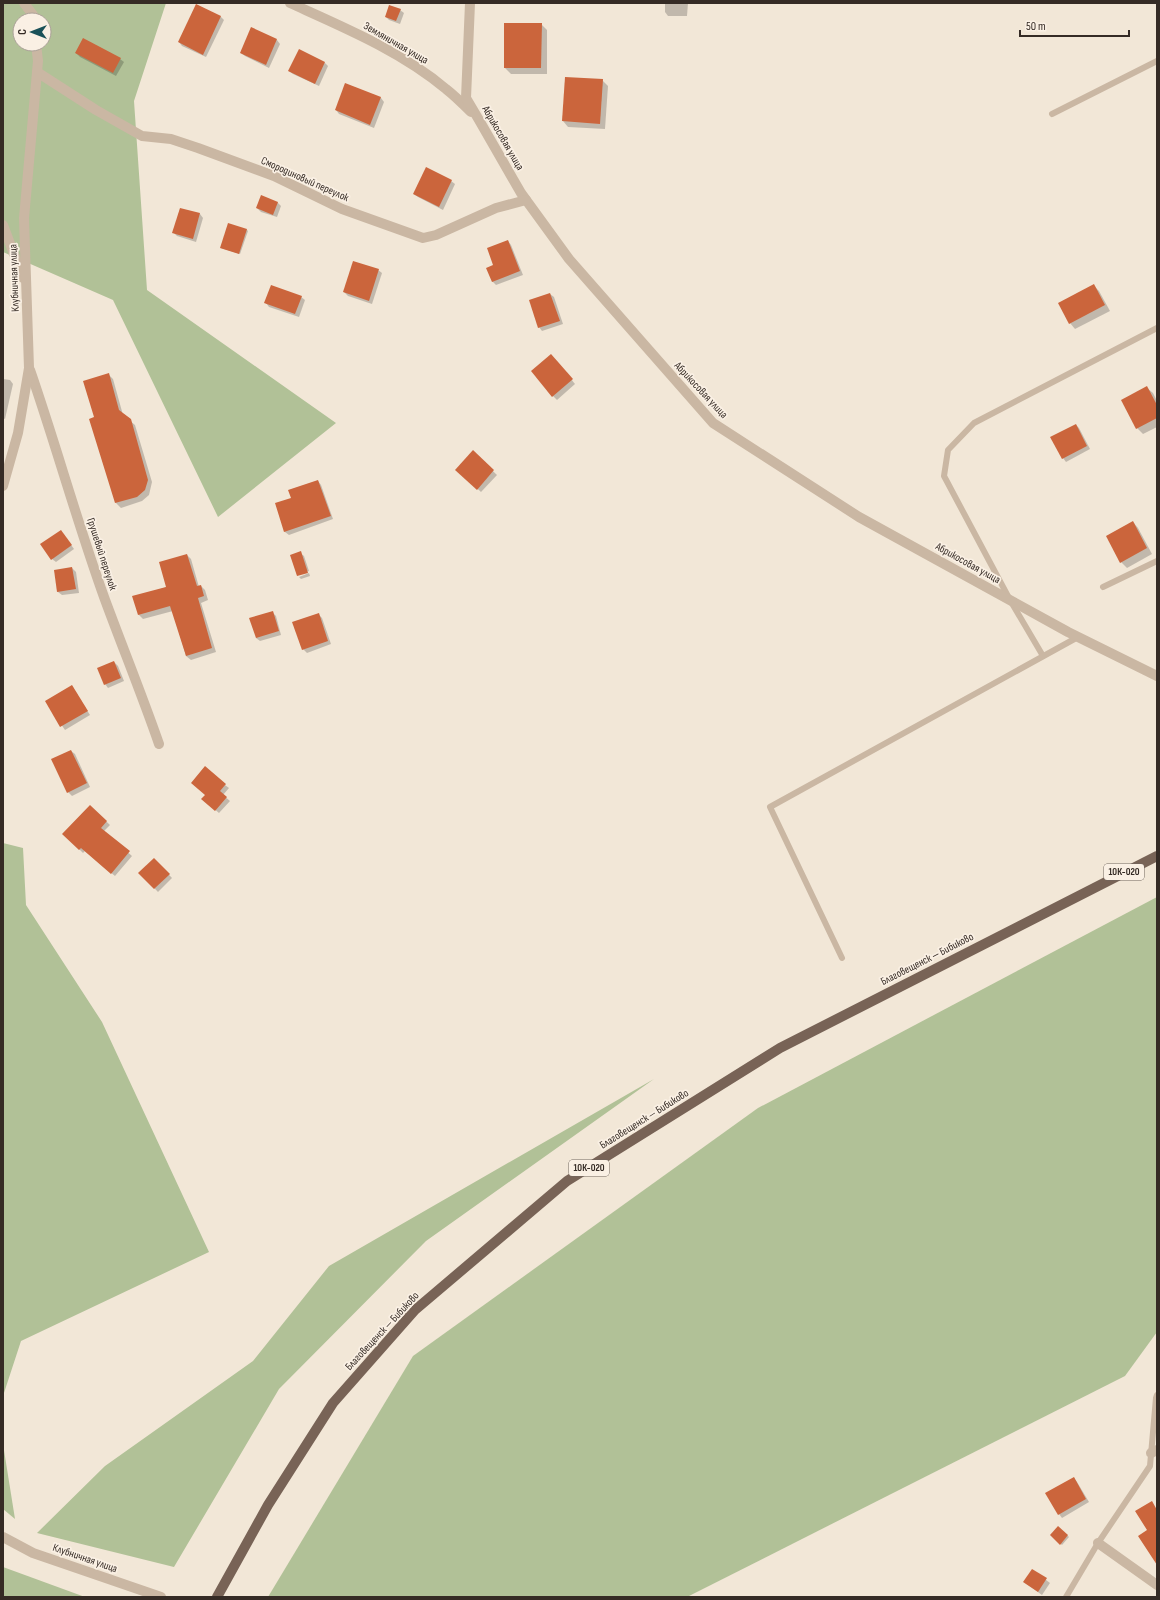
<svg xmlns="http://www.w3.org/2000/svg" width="1160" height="1600" font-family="'Sofia Sans Condensed',sans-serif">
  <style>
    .green { fill: #b1c197; fill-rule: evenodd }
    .shadow { fill: #0003 }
    .building { fill: #cb653c }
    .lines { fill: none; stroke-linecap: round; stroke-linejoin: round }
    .lane { stroke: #cab7a3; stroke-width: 6 }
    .street { stroke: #cab7a3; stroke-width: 10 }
    .primary { stroke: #786356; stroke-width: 10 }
    .labels { text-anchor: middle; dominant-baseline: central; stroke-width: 3.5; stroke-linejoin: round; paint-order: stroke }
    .shield { fill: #faf0e4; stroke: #70665e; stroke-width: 1 }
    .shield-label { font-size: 10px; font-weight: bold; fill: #352b25 }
    .street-label { font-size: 11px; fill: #352b25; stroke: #faf0e4 }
  </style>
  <rect width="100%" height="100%" fill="#f2e7d7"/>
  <g class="green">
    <path d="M3 3H166L134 101 147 290 336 423 218 517 113 300 3 252ZM20 20H44V44H20Z"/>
    <path d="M3 843 23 848 26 905 102 1022 209 1252 21 1341 3 1396Z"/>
    <path d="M1157 897V1332L1125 1376 687 1597H268L413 1356 758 1108Z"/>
    <path d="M654 1079 426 1241 279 1389 174 1567 37 1533 105 1466 253 1361 329 1266Z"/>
    <path d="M3 1444 15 1519 3 1509Z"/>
    <path d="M3 1567 85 1597H3Z"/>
  </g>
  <g class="shadow">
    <path d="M665 3H688L687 16H668L665 12Z"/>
    <path d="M197 5 221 17 224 20 206 57 182 46 179 42Z"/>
    <path d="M400 10 404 13 400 24 389 20 386 17Z"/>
    <path d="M541 24 547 30V74H511L505 68Z"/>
    <path d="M252 29 277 40 280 44 269 68 245 56 241 53Z"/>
    <path d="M76 53 120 59 124 62 116 76 80 57Z"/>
    <path d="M325 63 328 66 319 86 293 74 289 71Z"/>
    <path d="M602 80 608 86 605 129 568 127 563 121Z"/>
    <path d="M346 84 381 98 384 102 374 128 339 114 336 110Z"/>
    <path d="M451 181 455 184 443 210 418 197 414 194Z"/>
    <path d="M277 202 281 206 277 217 261 212 257 208Z"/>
    <path d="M180 209 200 214 203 218 196 242 177 236 174 233Z"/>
    <path d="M246 229 248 231 240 254 221 248Z"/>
    <path d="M508 241 511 245 523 275 496 285 492 281Z"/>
    <path d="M378 270 382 273 372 304 348 296 344 292Z"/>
    <path d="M1093 285 1099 291 1110 311 1075 329 1070 323Z"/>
    <path d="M550 294 554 297 563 324 542 331 539 327Z"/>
    <path d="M301 297 305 300 299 317 269 307 266 303Z"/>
    <path d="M555 359 575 384 557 400 553 396Z"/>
    <path d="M108 374 113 379 123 415 135 425 152 482 149 495 142 501 121 508 116 503 90 419 95 418Z"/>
    <path d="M3 379 10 380 13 384 5 419 3 418Z"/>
    <path d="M1147 388 1153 393 1157 401V427L1143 434 1137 428 1123 401Z"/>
    <path d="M1076 425 1079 428 1090 449 1066 462 1063 458Z"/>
    <path d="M473 452 497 475 481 492 457 470Z"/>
    <path d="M318 481 321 485 333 519 289 535 285 532 276 504 292 499Z"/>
    <path d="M1133 522 1138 528 1152 554 1127 568 1121 562 1107 536Z"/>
    <path d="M64 535 74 549 56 562 52 559Z"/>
    <path d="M300 553 304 556 309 571 298 575V576Z"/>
    <path d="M187 555 191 559 199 587 201 586 205 590 208 600 201 603 216 652 191 660 186 656 173 611 143 619 139 615 134 597 167 587Z"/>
    <path d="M72 568 76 572 79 593 62 595 58 592 55 571Z"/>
    <path d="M309 573 310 576 301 579 299 577Z"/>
    <path d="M272 612 276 616 281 635 260 641 256 638Z"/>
    <path d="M318 614 322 618 331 644 307 653 303 649Z"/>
    <path d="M114 662 118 666 124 681 108 688 105 684Z"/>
    <path d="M72 686 90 715 65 730 46 702Z"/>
    <path d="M71 751 75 754 90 787 72 796 68 792Z"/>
    <path d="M225 785 229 788 223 795 230 801 219 813 206 802Z"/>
    <path d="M90 806 110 825 104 831 132 856 115 876 85 851 83 853 64 834Z"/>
    <path d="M154 859 172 878 158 892 140 873Z"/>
    <path d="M1074 1478 1077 1482 1089 1502 1062 1518 1059 1514Z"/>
    <path d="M1058 1527 1069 1537 1062 1545 1051 1535Z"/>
    <path d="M1033 1570 1050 1583 1042 1595 1024 1582Z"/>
  </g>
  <g class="building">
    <path d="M196 4 221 16 203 55 178 42Z"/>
    <path d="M389 5 401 9 396 21 385 17Z"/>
    <path d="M504 23H542L541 68H504Z"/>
    <path d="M251 27 277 39 266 65 240 53Z"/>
    <path d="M83 38 121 58 113 73 75 53Z"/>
    <path d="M299 49 325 62 315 84 288 71Z"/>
    <path d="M565 77 603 79 600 124 562 121Z"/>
    <path d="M345 83 381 97 370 125 335 110Z"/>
    <path d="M426 167 452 180 439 207 413 194Z"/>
    <path d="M261 195 278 202 273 215 256 208Z"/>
    <path d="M180 208 200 213 193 239 172 233Z"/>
    <path d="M228 223 247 229 239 254 220 248Z"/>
    <path d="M508 240 520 271 492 282 486 268 493 265 487 248Z"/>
    <path d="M353 261 379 269 369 301 343 292Z"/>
    <path d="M1094 284 1105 305 1069 324 1058 303Z"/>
    <path d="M271 285 302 296 295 314 264 303Z"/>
    <path d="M550 293 560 321 538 328 529 300Z"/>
    <path d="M551 354 573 379 552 397 531 371Z"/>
    <path d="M109 373 119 410 131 419 148 480 145 490 137 497 115 503 89 419 94 417 83 381Z"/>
    <path d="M1147 386 1157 405V418L1136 429 1121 400Z"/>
    <path d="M1076 424 1087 446 1062 459 1050 437Z"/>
    <path d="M473 450 494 470 477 490 455 470Z"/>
    <path d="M318 480 331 516 284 532 275 503 291 498 288 490Z"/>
    <path d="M1133 521 1147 548 1120 563 1106 536Z"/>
    <path d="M61 530 72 545 51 560 40 544Z"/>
    <path d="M301 551 308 573 297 576 290 555Z"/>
    <path d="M187 554 197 586 201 585 204 596 198 598 212 648 186 656 170 606 138 615 132 596 166 587 159 562Z"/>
    <path d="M72 567 76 589 57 592 54 570Z"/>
    <path d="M273 611 279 631 256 638 249 618Z"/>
    <path d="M319 613 328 641 302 650 292 622Z"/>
    <path d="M114 661 121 678 104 685 97 668Z"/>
    <path d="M72 685 88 711 60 727 45 701Z"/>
    <path d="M71 750 87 783 67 793 51 759Z"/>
    <path d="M205 766 226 784 220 791 227 797 215 811 201 799 205 795 191 783Z"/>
    <path d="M90 805 107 821 101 828 130 851 111 874 81 848 79 850 62 834Z"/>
    <path d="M154 858 170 874 154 889 138 873Z"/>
    <path d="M1074 1477 1086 1499 1058 1515 1045 1493Z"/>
    <path d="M1152 1501 1157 1510V1565L1138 1536 1147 1530 1135 1511Z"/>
    <path d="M1058 1526 1068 1535 1060 1545 1050 1535Z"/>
    <path d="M1032 1569 1047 1578 1038 1592 1023 1582Z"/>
  </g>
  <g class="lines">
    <g class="lane">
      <path d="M1052 114 1157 61"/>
      <path d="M1103 587 1157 561"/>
      <path d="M1043 656 1010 600 944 476 948 450 974 423 1157 328"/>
      <path d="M842 958 770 807 1078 637"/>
      <path d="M1066 1597 1098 1543 1150 1466 1156 1398 1157 1395"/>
    </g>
    <g class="street">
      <path d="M24 3 33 15V20"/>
      <path d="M290 3C343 27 401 51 446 89 455 96 463 104 471 112"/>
      <path d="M470 3 466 98 479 120 521 193 569 259 713 423 859 517 1068 632 1157 676"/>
      <path d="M37 72 96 110 142 136 171 139 198 148 274 176 342 209 423 238 436 235 496 208 526 200"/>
      <path d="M3 225 23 278"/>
      <path d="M30 370C56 445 77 522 104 597 122 646 142 695 159 744"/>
      <path d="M3 486 18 433 29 368 24 218 38 61 36 44"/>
      <path d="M1151 1453 1157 1450"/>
      <path d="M3 1537 33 1553 161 1597"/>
      <path d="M1098 1543 1157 1585"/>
    </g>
    <path class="primary" d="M217 1597 268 1505 333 1403 415 1310 567 1181 780 1048 1157 856"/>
  </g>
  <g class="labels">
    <g class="shield">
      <rect x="1104" y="864" width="40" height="16" rx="3"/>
      <rect x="569" y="1160" width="40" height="16" rx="3"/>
    </g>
    <g class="shield-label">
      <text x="1124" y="872">10К-020</text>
      <text x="589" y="1168">10К-020</text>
    </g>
    <g class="street-label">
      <text transform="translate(396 43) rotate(30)">Земляничная улица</text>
      <text transform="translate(503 138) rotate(60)">Абрикосовая улица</text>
      <text transform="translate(305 179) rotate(24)">Смородиновый переулок</text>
      <text transform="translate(14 278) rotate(-92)">Клубничная улица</text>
      <text transform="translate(701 390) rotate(47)">Абрикосовая улица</text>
      <text transform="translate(102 554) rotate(72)">Грушевый переулок</text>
      <text transform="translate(968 563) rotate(29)">Абрикосовая улица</text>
      <text transform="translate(927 959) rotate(-27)">Благовещенск — Бибиково</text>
      <text transform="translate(644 1119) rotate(-32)">Благовещенск — Бибиково</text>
      <text transform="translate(382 1331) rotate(-47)">Благовещенск — Бибиково</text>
      <text transform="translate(85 1558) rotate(19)">Клубничная улица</text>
    </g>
  </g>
  <rect width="1160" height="1600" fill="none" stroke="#352b25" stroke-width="8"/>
  <g transform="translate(32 32) rotate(270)"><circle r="19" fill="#faf0e4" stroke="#aba198"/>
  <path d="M0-3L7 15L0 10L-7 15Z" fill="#1a5158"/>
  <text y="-6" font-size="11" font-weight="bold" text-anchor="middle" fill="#352b25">С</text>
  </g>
  <path d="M1020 30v6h109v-6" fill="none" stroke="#352b25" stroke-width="2"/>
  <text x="1026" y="30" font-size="12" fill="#352b25" stroke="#faf0e4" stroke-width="3" paint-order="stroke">50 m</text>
</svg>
